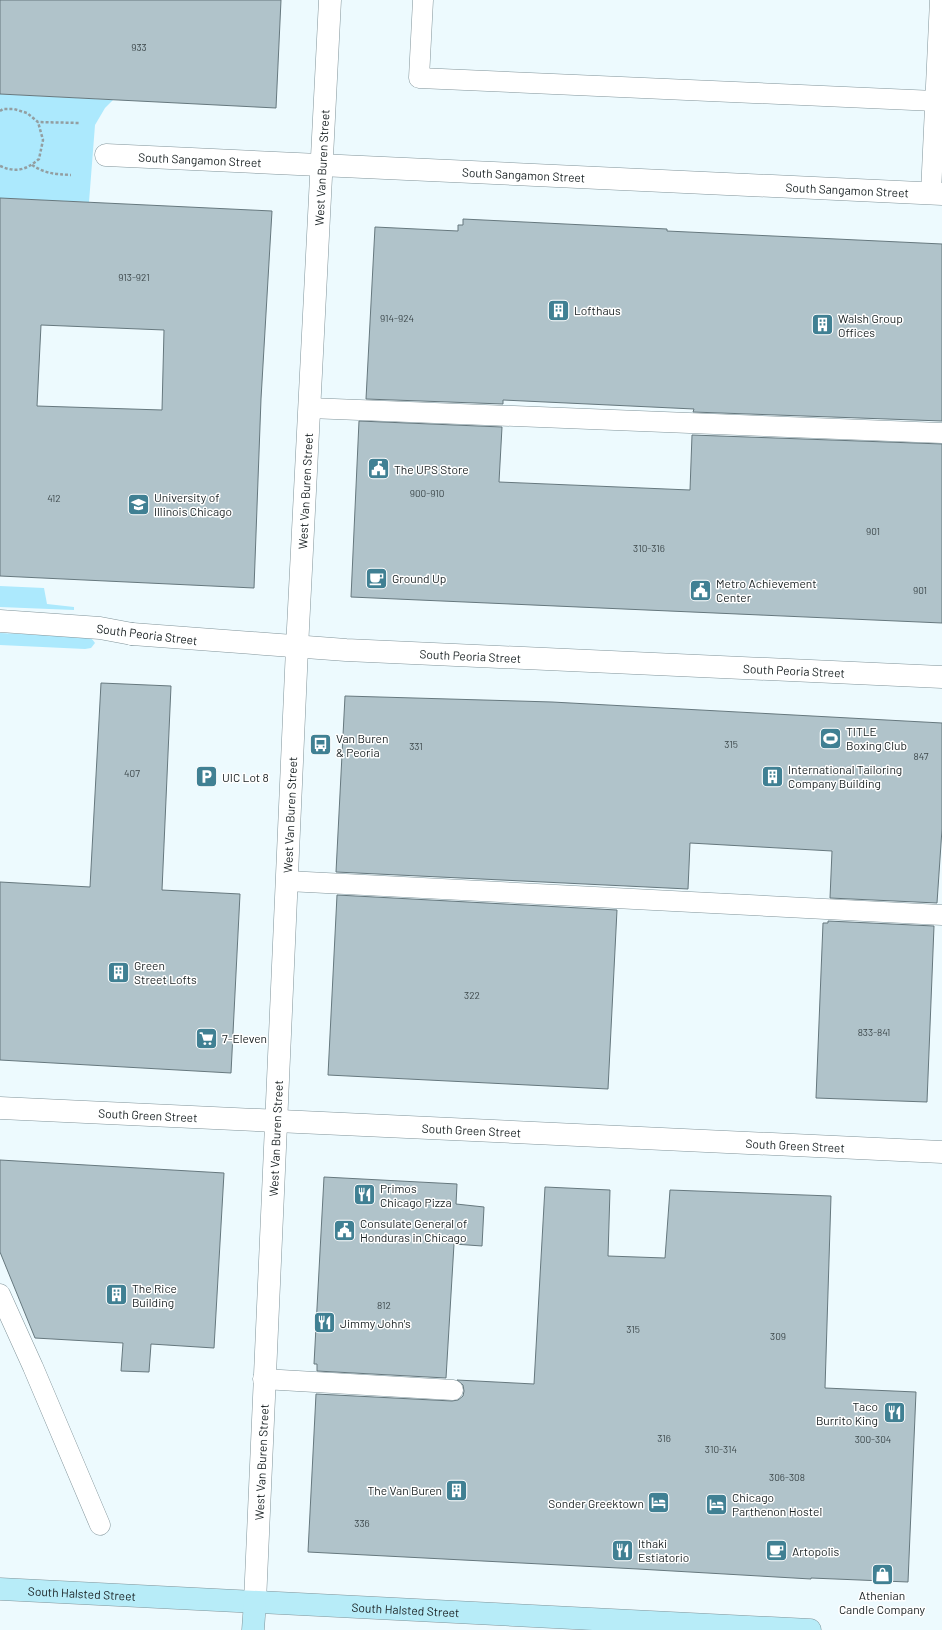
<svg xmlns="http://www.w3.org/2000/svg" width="942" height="1630" font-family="Barlow,sans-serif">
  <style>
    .green { fill: #ace9fd }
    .building { fill: #b0c3ca; stroke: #66787e; fill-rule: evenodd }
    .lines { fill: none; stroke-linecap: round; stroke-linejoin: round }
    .service-casing { stroke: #81949a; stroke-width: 21 }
    .pedestrian-casing { stroke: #81949a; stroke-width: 23 }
    .minor-casing { stroke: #81949a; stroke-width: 23 }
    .tertiary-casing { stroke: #81949a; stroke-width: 23 }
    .secondary-casing { stroke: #81949a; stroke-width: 23 }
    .path { stroke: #939ea1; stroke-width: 2.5; stroke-dasharray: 3 2; stroke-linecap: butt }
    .service { stroke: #fff; stroke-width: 20 }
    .pedestrian { stroke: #fff; stroke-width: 22 }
    .minor { stroke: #fff; stroke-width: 22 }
    .tertiary { stroke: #fff; stroke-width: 22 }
    .secondary { stroke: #b7ecf8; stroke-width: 22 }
    .labels { text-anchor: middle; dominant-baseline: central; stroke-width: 3; stroke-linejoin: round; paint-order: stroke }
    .number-label { font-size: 10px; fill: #3e494c }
    .street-label { font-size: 12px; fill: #182022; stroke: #fff }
    .poi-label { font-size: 12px; fill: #182022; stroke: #fff; text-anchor: start }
  </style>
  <rect width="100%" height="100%" fill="#edfafe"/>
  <g class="green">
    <path d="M0 94 113 100 105 108 95 125 89 202 0 198Z"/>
    <path d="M0 586 44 588 47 604 74 607V610L0 607Z"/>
    <path d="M0 633 88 637 92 639 95 643 91 648 85 649 0 645Z"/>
  </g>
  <g class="building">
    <path d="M0 0H281L276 108 0 94Z"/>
    <path d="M0 198 272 211 261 399 254 588 0 576ZM41 325 164 330 162 410 37 406Z"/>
    <path d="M463 219 667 229V231L942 244V421L693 412 694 409 503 400V404L366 399 375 227 458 231V225H463Z"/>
    <path d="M359 421 502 427 499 482 690 490 692 435 942 444V623L351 597Z"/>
    <path d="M101 683 171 686 162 890 240 894 231 1073 0 1060V882L90 887Z"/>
    <path d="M345 696 552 702 942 723V829L937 903 830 898 832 851 690 843 688 889 336 872Z"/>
    <path d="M337 895 617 910 608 1089 328 1075Z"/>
    <path d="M828 921 934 926 927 1102 816 1098 823 923H828Z"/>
    <path d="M0 1160 224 1173 214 1348 151 1344 149 1372 121 1371 123 1343 35 1338 0 1252Z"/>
    <path d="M324 1177 457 1184 456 1204 484 1207 482 1246 454 1244 446 1378 317 1371V1364H314Z"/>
    <path d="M545 1187 610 1190 608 1256 665 1258 670 1190 831 1196 825 1388 916 1392 908 1582 811 1578V1579L638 1569 308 1552 316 1394 452 1401 458 1400 463 1396 464 1391 463 1385 457 1380 534 1384Z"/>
  </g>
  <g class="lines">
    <defs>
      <g id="service">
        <path d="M423 0 419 78 935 101"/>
        <path d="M931 193 940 0"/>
        <path d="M309 408 942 433"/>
        <path d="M287 881 942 915"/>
        <path d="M0 1294 33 1367 100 1525"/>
        <path d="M263 1379 453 1390"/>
      </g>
      <path id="pedestrian" d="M0 621 100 628 132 634"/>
      <g id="minor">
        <path id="s1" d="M106 155 942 194"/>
        <path id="s2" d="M132 634 346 650 942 677"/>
        <path id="s3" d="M0 1108 942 1152"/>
      </g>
      <g id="tertiary">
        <path id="s4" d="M255 1602 297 648 330 0"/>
      </g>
      <g id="secondary">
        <path id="s5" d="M0 1589 810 1630"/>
        <path d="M253 1630 255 1602"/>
      </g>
    </defs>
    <use href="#service" class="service-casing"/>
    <use href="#pedestrian" class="pedestrian-casing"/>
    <use href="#minor" class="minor-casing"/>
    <use href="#tertiary" class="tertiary-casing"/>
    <use href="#secondary" class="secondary-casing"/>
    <g class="path">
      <path d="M0 111 3 109H14L27 113 38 122 79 123"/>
      <path d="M32 165C46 174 55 174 71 175"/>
      <path d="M0 166C16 173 26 170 39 159L43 140 38 122"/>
    </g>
    <use href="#service" class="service"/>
    <use href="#pedestrian" class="pedestrian"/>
    <use href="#minor" class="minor"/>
    <use href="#tertiary" class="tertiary"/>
    <use href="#secondary" class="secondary"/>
  </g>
  <defs>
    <symbol id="building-square" viewBox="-11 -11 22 22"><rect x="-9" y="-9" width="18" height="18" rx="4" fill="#408093" stroke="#fff"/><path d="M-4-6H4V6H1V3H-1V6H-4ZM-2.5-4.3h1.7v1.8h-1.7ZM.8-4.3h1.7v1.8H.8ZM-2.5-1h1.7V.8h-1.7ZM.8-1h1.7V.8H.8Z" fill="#fff"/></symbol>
    <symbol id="civic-square" viewBox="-11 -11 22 22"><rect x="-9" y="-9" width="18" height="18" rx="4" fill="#408093" stroke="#fff"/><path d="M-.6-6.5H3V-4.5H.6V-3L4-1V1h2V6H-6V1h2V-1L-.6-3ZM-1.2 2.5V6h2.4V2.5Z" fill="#fff"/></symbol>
    <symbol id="university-square" viewBox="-11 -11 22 22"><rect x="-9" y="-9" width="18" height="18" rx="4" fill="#408093" stroke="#fff"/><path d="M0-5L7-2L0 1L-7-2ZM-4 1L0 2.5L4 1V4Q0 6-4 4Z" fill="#fff"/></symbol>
    <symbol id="cafe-square" viewBox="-11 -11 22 22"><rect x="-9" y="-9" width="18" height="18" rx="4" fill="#408093" stroke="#fff"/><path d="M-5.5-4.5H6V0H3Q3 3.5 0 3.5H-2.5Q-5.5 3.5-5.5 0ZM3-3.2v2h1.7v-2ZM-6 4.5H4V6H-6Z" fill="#fff"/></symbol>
    <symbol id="stadium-square" viewBox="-11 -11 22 22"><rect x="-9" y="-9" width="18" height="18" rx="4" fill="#408093" stroke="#fff"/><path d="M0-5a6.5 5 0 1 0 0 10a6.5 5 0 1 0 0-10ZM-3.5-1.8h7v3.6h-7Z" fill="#fff"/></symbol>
    <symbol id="bus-square" viewBox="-11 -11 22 22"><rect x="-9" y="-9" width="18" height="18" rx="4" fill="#408093" stroke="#fff"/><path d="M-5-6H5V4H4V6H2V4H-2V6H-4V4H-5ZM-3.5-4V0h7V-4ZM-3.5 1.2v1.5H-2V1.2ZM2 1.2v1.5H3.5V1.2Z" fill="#fff"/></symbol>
    <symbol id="parking-square" viewBox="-11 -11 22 22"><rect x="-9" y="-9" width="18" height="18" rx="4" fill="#408093" stroke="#fff"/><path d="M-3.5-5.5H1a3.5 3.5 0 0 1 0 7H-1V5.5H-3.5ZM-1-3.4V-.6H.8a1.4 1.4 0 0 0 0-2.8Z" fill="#fff"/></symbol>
    <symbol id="supermarket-square" viewBox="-11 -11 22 22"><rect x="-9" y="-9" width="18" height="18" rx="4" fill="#408093" stroke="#fff"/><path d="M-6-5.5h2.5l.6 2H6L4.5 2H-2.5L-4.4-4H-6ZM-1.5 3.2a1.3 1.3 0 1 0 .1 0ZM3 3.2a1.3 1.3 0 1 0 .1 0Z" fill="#fff"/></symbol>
    <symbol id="restaurant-square" viewBox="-11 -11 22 22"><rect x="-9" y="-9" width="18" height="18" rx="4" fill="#408093" stroke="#fff"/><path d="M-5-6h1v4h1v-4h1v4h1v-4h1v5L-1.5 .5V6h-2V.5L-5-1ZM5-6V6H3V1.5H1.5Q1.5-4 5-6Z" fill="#fff"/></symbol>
    <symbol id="hotel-square" viewBox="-11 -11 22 22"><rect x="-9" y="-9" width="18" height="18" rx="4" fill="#408093" stroke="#fff"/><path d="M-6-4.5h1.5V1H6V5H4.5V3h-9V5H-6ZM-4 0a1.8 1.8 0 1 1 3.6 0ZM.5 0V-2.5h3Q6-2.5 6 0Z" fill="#fff"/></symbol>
    <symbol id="shop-square" viewBox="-11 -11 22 22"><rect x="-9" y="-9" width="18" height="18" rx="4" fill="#408093" stroke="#fff"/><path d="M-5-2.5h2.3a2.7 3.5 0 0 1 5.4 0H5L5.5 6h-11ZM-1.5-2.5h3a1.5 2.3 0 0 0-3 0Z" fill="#fff"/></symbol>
  </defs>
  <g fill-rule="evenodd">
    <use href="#building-square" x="546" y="298" width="25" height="25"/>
    <use href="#building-square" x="810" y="312" width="25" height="25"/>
    <use href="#civic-square" x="366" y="456" width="25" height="25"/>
    <use href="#university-square" x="126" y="492" width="25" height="25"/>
    <use href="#cafe-square" x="364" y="566" width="25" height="25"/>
    <use href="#civic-square" x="688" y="578" width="25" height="25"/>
    <use href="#stadium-square" x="818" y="726" width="25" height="25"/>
    <use href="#bus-square" x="308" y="732" width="25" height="25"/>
    <use href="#building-square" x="760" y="764" width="25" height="25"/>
    <use href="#parking-square" x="194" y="764" width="25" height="25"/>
    <use href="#building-square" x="106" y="960" width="25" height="25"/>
    <use href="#supermarket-square" x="194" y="1026" width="25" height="25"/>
    <use href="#restaurant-square" x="352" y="1182" width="25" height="25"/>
    <use href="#civic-square" x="332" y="1218" width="25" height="25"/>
    <use href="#building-square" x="104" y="1282" width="25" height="25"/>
    <use href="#restaurant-square" x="312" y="1310" width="25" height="25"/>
    <use href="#restaurant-square" x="882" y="1400" width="25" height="25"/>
    <use href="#building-square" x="444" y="1478" width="25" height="25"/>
    <use href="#hotel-square" x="646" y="1490" width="25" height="25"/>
    <use href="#hotel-square" x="704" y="1492" width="25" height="25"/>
    <use href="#restaurant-square" x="610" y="1538" width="25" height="25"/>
    <use href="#cafe-square" x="764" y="1538" width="25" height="25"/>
    <use href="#shop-square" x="870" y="1562" width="25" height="25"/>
  </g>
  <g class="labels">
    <g class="number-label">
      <text x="139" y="47">933</text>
      <text x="134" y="277">913-921</text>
      <text x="397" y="318">914-924</text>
      <text x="427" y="493">900-910</text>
      <text x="54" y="498">412</text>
      <text x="873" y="531">901</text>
      <text x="649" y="548">310-316</text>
      <text x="920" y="590">901</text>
      <text x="731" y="744">315</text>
      <text x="416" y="746">331</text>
      <text x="921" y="756">847</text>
      <text x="132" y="773">407</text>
      <text x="472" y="995">322</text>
      <text x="874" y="1032">833-841</text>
      <text x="384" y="1305">812</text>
      <text x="633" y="1329">315</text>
      <text x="778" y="1336">309</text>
      <text x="664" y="1438">316</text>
      <text x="873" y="1439">300-304</text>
      <text x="721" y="1449">310-314</text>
      <text x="787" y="1477">306-308</text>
      <text x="362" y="1523">336</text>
    </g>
    <g class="street-label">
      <text stroke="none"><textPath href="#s1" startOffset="94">South Sangamon Street</textPath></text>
      <text stroke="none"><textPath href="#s4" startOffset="1436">West Van Buren Street</textPath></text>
      <text stroke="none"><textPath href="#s1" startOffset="418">South Sangamon Street</textPath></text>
      <text stroke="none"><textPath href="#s1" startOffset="742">South Sangamon Street</textPath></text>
      <text stroke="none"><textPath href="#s4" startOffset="1112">West Van Buren Street</textPath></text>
      <text transform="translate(147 634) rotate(7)">South Peoria Street</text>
      <text stroke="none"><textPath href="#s2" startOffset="339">South Peoria Street</textPath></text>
      <text stroke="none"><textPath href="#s2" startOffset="663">South Peoria Street</textPath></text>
      <text stroke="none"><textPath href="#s4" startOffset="788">West Van Buren Street</textPath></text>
      <text stroke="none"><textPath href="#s3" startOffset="148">South Green Street</textPath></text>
      <text stroke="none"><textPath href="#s3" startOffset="472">South Green Street</textPath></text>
      <text stroke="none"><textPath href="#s4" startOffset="464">West Van Buren Street</textPath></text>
      <text stroke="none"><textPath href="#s3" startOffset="796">South Green Street</textPath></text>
      <text stroke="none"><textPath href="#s4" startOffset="140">West Van Buren Street</textPath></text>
      <text stroke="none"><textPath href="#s5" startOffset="82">South Halsted Street</textPath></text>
      <text stroke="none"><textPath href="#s5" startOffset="406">South Halsted Street</textPath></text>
    </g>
    <g class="poi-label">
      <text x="574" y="310">Lofthaus</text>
      <text x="838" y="318">Walsh Group<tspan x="838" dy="14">Offices</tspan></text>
      <text x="394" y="469">The UPS Store</text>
      <text x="154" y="497">University of<tspan x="154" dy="14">Illinois Chicago</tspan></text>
      <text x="392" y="578">Ground Up</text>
      <text x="716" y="583">Metro Achievement<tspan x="716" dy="14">Center</tspan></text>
      <text x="846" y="731">TITLE<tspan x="846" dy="14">Boxing Club</tspan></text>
      <text x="336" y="738">Van Buren<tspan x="336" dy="14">&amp; Peoria</tspan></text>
      <text x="788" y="769">International Tailoring<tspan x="788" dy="14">Company Building</tspan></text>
      <text x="222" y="777">UIC Lot 8</text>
      <text x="134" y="965">Green<tspan x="134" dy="14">Street Lofts</tspan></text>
      <text x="222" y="1038">7-Eleven</text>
      <text x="380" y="1188">Primos<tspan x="380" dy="14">Chicago Pizza</tspan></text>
      <text x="360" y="1223">Consulate General of<tspan x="360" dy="14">Honduras in Chicago</tspan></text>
      <text x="132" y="1288">The Rice<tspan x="132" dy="14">Building</tspan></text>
      <text x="340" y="1323">Jimmy John's</text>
      <text x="878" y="1406" text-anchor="end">Taco<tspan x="878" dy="14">Burrito King</tspan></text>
      <text x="442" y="1490" text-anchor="end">The Van Buren</text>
      <text x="732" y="1497">Chicago<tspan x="732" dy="14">Parthenon Hostel</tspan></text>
      <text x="644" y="1503" text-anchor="end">Sonder Greektown</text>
      <text x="638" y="1543">Ithaki<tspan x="638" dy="14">Estiatorio</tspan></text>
      <text x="792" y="1551">Artopolis</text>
      <text x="882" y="1595" text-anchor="middle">Athenian<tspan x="882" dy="14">Candle Company</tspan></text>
    </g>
  </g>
</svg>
